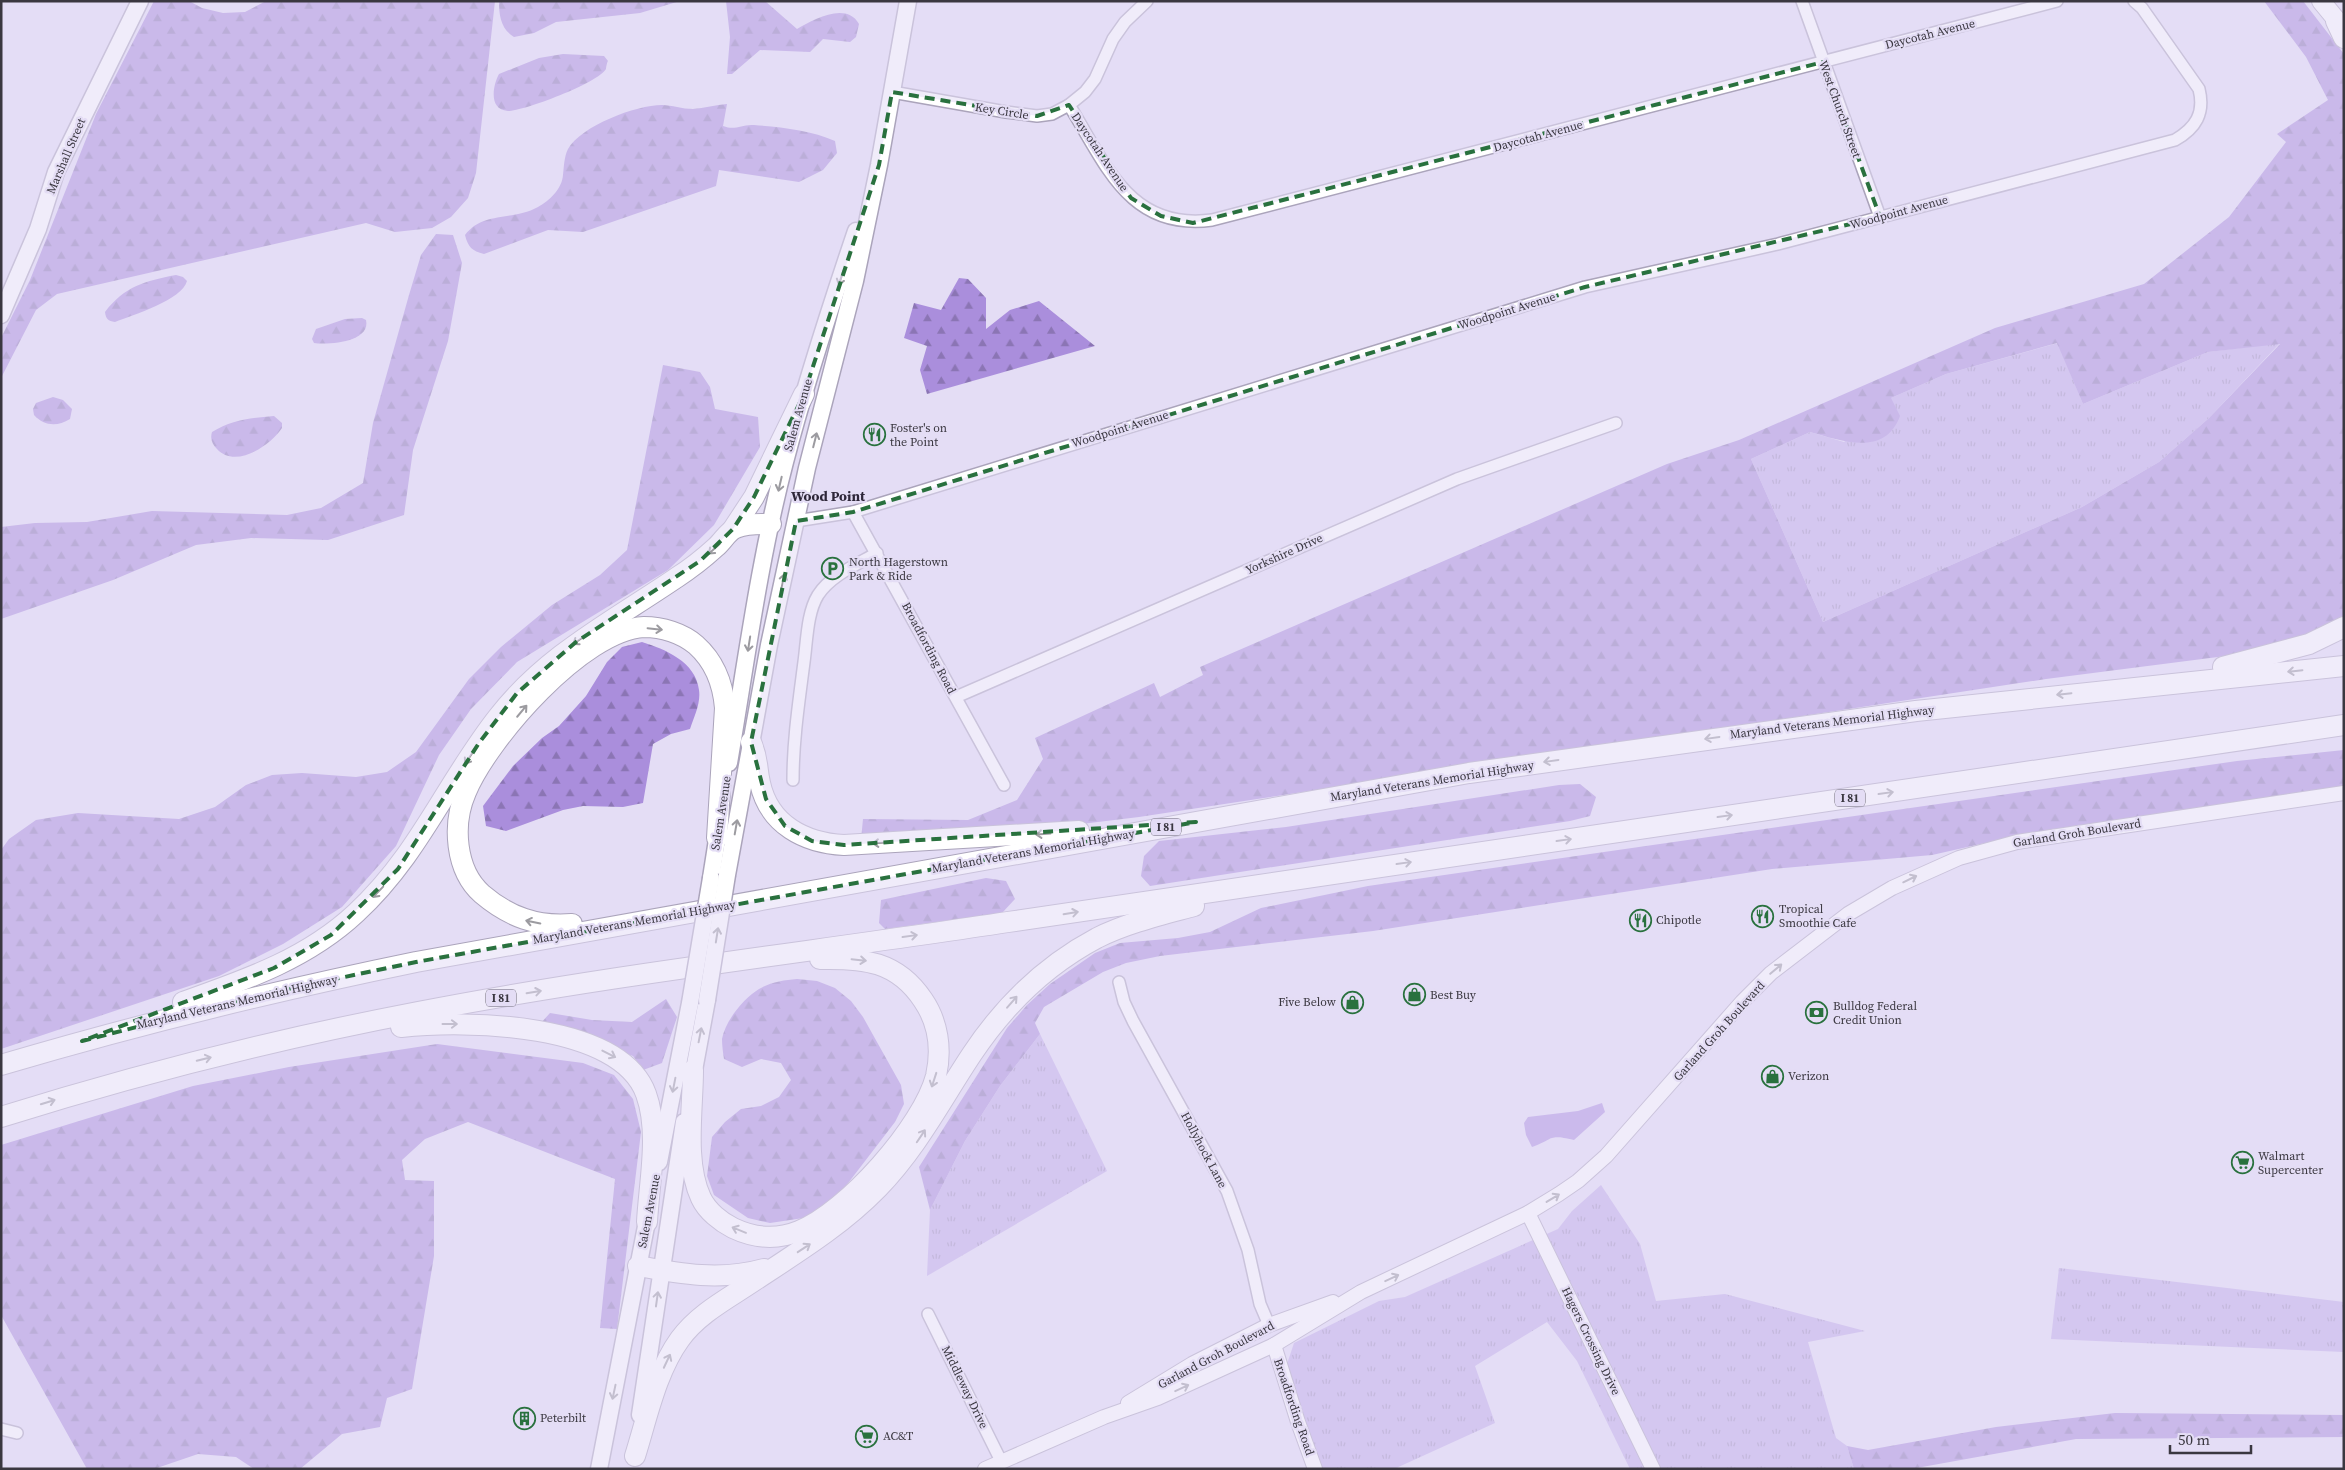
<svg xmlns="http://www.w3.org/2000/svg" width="2345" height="1470" font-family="'Source Serif 4',serif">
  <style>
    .grass { fill: url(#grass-tufts) }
    .forest { fill: url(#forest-firs); fill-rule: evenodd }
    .water { fill: #ad91e0 }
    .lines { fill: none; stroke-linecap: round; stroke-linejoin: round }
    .minor-casing { stroke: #aba4bb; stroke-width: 14 }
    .tertiary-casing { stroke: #aba4bb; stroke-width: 16 }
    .secondary-casing { stroke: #aba4bb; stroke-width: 19 }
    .primary-casing { stroke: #aba4bb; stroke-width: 20 }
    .motorway-casing { stroke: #aba4bb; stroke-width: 22 }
    .minor { stroke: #fff; stroke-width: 11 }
    .tertiary { stroke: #fff; stroke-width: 14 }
    .secondary { stroke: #fff; stroke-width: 16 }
    .primary { stroke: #fff; stroke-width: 18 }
    .motorway { stroke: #fff; stroke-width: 20 }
    .secondary-bridge-casing { stroke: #aba4bb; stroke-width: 19; stroke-linecap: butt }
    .secondary-bridge { stroke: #fff; stroke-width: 16 }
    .oneway { stroke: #9c9ba0 }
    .marked { fill: none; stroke: #29713e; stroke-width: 4; stroke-dasharray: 10 6; stroke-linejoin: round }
    .labels { text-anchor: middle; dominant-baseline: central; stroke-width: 4.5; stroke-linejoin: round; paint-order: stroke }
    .shield { fill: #e4ddf5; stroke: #6d6976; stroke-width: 1 }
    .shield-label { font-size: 11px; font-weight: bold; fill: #3a3740 }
    .street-label { font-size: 12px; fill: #3a3740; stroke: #e4ddf5 }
    .poi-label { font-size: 12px; fill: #3a3740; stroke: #e4ddf5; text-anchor: start }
    .neighbourhood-label { font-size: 14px; font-weight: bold; fill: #2d2638; stroke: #e4ddf5 }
  </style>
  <defs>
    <pattern id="grass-tufts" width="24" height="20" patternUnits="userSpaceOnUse" patternTransform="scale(1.25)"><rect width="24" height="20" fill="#c1ade9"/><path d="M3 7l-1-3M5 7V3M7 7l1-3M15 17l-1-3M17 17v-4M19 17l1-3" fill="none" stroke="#9e8ebe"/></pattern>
    <pattern id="forest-firs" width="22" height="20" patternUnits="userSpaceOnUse" patternTransform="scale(1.25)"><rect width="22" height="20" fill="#aa8edc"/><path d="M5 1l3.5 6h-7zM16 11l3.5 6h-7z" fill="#8b75b4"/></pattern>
  </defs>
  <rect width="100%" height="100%" fill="#e4ddf5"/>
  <g class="grass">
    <path d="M2058 343 2083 404 2208 352 2280 343 2209 418 2159 462 2082 507 1823 622 1751 459 1810 432 1844 442 1891 398 1946 374Z"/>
    <path d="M1040 1034 1107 1171 927 1276 930 1210 965 1141 1000 1086Z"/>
    <path d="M1601 1185 1640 1244 1656 1301 1725 1294 1865 1331 1808 1342 1836 1438 1847 1446 1854 1469H1630L1577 1361 1547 1322 1475 1366 1495 1423 1394 1469H1314L1281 1382 1294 1343 1379 1301 1405 1297 1558 1229 1572 1211Z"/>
    <path d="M2059 1268 2344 1302V1352L2051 1339Z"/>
  </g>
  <g class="forest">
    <path d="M154 1H189L202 8 223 13 245 12 266 1H495L476 173 468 198 451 217 432 228 395 232 366 223 57 294 36 310 1 378V338L30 280 96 114Z"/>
    <path d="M499 1H680L640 13 556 22 534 33 514 37C501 29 499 16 499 1Z"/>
    <path d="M726 1H765L797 29C813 20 846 1 859 24L856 37 850 42 823 39 810 52 760 50 732 74H727L730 37Z"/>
    <path d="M2264 1H2303L2344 54V615L2317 632 2249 653 2046 679 1139 817 1032 830 861 840 863 819 968 820 1017 800 1043 759 1035 738 1154 683 1160 697 1203 675 1200 667 1667 464 1739 440 1995 328 2144 284 2229 217 2286 142 2277 134 2328 100 2306 57ZM2057 343 2083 404 2208 352 2280 344 2209 418 2159 462 2082 507 1823 622 1751 459 1810 432C1842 441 1885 457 1900 416L1891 398 1946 374Z"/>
    <path d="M563 54 604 56 608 61C607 62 606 68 606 69 598 83 524 111 508 111 488 110 493 85 499 74L539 58Z"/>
    <path d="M727 104 723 126C736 131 741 124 754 125 780 127 811 130 835 141L837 153 823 170 799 182 719 170 716 186 583 232 548 230 484 254C472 251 468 247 465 235 483 211 513 221 538 207 549 201 562 189 563 175 564 167 564 157 568 149 581 126 636 105 662 105 672 105 682 109 693 109 704 108 716 105 727 104Z"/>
    <path d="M436 234 453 235 462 263 448 341 413 450 404 515 328 540 251 538 196 545 113 580 1 619V527L35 523 87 522 152 511 287 515 321 508 363 483 373 423 409 295 421 255Z"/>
    <path d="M176 275 183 277 187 281C182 300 133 315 115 322 108 321 106 319 105 312 125 286 145 281 176 275Z"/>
    <path d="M959 278 968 279 986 298V329L1010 310 1039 301 1095 346 927 394 920 370 927 346 904 338 914 303 941 310Z"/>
    <path d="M362 318 366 320C371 342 329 345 314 343L312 339 316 329 345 319Z"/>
    <path d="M663 365 700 372 710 387 715 409 758 417 760 447 714 525 668 570 517 662 471 709 439 755 396 846 342 907 283 944 219 976 1 1049V850L9 839 36 820 78 813 179 819 215 807 246 785 272 775 302 773 356 777 387 772 416 752 469 679 501 647 552 605 600 575 627 550Z"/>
    <path d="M53 397 63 400 72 409 70 419C57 427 44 426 34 415L33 409 36 403Z"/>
    <path d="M274 416 282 423V428C270 446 235 469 217 449 212 444 210 439 212 432 232 420 251 418 274 416Z"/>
    <path d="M642 642C665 649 696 662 699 690 701 703 694 717 690 729L671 734 653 744 643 803 623 807 583 806 563 810 506 831 486 826 483 806 513 766 542 738 559 726 586 696 607 662 622 647Z"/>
    <path d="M2344 750V787L1994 841 1932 855 1772 869 1373 931 1160 956 1126 963 1103 972 1044 1007 1035 1023 1040 1034 1000 1086 965 1141 930 1210 919 1167 1007 1028 1027 1005 1050 984 1095 953 1120 943 1178 938 1210 932 1261 908 1368 886 2237 761Z"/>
    <path d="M1580 784 1596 797 1590 816 1570 821 1150 886 1141 876 1144 856 1159 841 1286 827 1559 785Z"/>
    <path d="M986 878 1006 881 1015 899 1002 913 885 929 879 923 881 900Z"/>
    <path d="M797 979 817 981 835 988 851 1001 863 1017 901 1085 904 1104 895 1122 842 1191 810 1217 770 1223 748 1218 714 1195 707 1176 712 1137 725 1122 741 1109 761 1106 779 1097 791 1080 781 1063 761 1059 742 1067 724 1059C723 1053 722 1045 722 1039 725 1021 744 998 759 989 771 982 784 980 797 979Z"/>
    <path d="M666 999 677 1017 662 1063 643 1070 633 1056 613 1049 576 1030 540 1024 550 1013 592 1020 632 1022Z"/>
    <path d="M437 1044 583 1063 614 1075 633 1099 641 1132 617 1329 600 1328 615 1179 468 1122 425 1139 402 1160 405 1180 434 1181V1256L412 1389 387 1398 380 1427 342 1434 300 1469H254L236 1457 198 1454 154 1469H87L1 1315V1145L193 1086 289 1067Z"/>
    <path d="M2115 1413 2344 1415V1437L2076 1439 1911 1469H1854L1847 1446 1868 1450 1996 1427Z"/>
  </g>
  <path class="water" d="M1602 1103 1605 1112 1574 1140C1547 1134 1555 1139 1532 1147L1526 1135 1524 1123 1528 1117 1578 1111Z"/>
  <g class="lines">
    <defs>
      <g id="minor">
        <path d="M1802 1 1880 217"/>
        <path d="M892 92 1006 112 1037 116 1052 114 1069 105 1085 92 1095 79 1113 39 1125 22 1147 1"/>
        <path d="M1069 105C1106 164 1129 231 1212 220L2057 1"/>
        <path d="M853 512 1004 785"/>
        <path d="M796 521 853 512 1585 287 1778 244 2175 140C2196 128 2205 113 2199 89L2142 8 2134 1"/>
        <path d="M956 697 1457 479 1616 423"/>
        <path d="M793 780C793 740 799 701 804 662 807 640 807 613 818 595 831 575 858 564 877 553"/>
        <path d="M1119 982 1124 1002 1133 1021 1227 1191 1248 1250 1260 1304 1269 1325"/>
        <path d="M928 1314 1001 1461"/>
        <path d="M1 1429 17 1433"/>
      </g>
      <g id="tertiary">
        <path d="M1528 1213 1653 1469"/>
        <path d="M1274 1345 1298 1422 1315 1469"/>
        <path d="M1128 1403 1192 1364 1269 1325 1333 1302"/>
        <path d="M985 1469 1104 1417 1158 1398 1274 1345 1361 1292 1528 1213 1559 1194 1578 1181 1606 1156 1742 1002 1771 973 1848 914 1892 888 1959 858 2017 842 2344 793"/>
      </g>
      <g id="secondary">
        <path d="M1 315 38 229 56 172 140 1"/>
        <path d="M729 763C746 663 759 561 785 462 805 385 830 308 856 231"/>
        <path d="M727 875 769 645 807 468 855 281 879 165 908 1"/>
        <path d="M711 878 719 827"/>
        <path d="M692 1081 707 1000"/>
        <path d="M659 1162 690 1003"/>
        <path d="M640 1415 684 1122"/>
        <path d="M599 1469 649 1211"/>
      </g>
      <path id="primary" d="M2321 1 2344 29"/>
      <g id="motorway">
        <path d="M2336 21 2344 38"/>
        <path d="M733 529 754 497 804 394"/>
        <path d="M2223 667 2309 644 2344 627"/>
        <path d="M751 742C759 761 756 766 760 783 769 825 805 843 844 845L1079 831"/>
        <path d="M572 924C537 927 509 917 482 894 455 870 452 824 466 792 488 739 583 630 644 627 662 627 682 633 696 645 715 662 723 684 725 708L717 838"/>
        <path d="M183 1002C245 980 307 959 356 913 419 855 446 783 498 717 546 655 613 621 676 578 690 569 704 558 716 547 723 541 728 531 736 528 747 523 759 524 771 524"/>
        <path d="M401 1027C465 1020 620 1022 646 1094 660 1132 649 1183 647 1222"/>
        <path d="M1 1065C139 1024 275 991 416 962L1469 773 1916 711 2344 666"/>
        <path d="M693 1070C693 1109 684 1162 701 1198 707 1211 721 1222 733 1228 754 1238 777 1240 799 1231 847 1212 923 1126 936 1076 942 1049 938 1022 923 1000 897 961 864 958 820 959"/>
        <path d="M1 1117C138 1074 277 1039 418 1012 614 974 812 952 1008 922 1453 856 1899 791 2344 725"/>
        <path d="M638 1266C681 1274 721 1281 764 1269"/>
        <path d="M635 1456C647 1418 656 1372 680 1339 699 1313 729 1298 754 1281 798 1252 842 1225 878 1188 917 1148 942 1099 972 1054 1004 1006 1046 965 1097 938 1127 923 1161 915 1194 906"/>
      </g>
    </defs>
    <use href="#minor" class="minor-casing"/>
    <use href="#tertiary" class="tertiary-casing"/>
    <use href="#secondary" class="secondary-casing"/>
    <use href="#primary" class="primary-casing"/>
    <use href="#motorway" class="motorway-casing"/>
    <use href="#minor" class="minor"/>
    <use href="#tertiary" class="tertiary"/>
    <use href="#secondary" class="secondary"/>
    <use href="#primary" class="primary"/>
    <use href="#motorway" class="motorway"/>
    <defs>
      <g id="secondary-bridge">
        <path d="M707 1000 727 875"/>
        <path d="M690 1003 711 878"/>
      </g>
    </defs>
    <use href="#secondary-bridge" class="secondary-bridge-casing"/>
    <use href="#secondary-bridge" class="secondary-bridge"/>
  </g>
  <defs><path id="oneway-shaft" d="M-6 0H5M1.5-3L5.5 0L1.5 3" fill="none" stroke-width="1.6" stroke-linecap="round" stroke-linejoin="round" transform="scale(1.25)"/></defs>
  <g class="oneway">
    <use href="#oneway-shaft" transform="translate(841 278) rotate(108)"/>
    <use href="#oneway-shaft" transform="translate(815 440) rotate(-76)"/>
    <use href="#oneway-shaft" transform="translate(780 484) rotate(103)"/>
    <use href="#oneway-shaft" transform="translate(714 549) rotate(138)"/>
    <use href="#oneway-shaft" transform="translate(783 581) rotate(-78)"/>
    <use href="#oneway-shaft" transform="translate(655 629) rotate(6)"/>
    <use href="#oneway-shaft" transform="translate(579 640) rotate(145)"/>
    <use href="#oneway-shaft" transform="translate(749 644) rotate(99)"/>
    <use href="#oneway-shaft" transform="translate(2295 671) rotate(174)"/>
    <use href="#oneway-shaft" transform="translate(2064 694) rotate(174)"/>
    <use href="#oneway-shaft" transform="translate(522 711) rotate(-50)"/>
    <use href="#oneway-shaft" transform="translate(1712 738) rotate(172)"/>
    <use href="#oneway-shaft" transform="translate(469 758) rotate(124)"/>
    <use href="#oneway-shaft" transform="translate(1551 761) rotate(172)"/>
    <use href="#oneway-shaft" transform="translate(1886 793) rotate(-8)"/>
    <use href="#oneway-shaft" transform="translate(1725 816) rotate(-8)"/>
    <use href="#oneway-shaft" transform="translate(736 827) rotate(-80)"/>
    <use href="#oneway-shaft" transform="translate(1043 834) rotate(176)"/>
    <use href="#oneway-shaft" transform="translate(1564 840) rotate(-8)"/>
    <use href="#oneway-shaft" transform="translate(880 843) rotate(177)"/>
    <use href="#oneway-shaft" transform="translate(1404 863) rotate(-8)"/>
    <use href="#oneway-shaft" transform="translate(1910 879) rotate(-26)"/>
    <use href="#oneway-shaft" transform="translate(378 892) rotate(134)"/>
    <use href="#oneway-shaft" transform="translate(1071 913) rotate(-9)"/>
    <use href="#oneway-shaft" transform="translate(533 922) rotate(-168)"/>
    <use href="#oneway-shaft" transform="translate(717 935) rotate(-81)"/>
    <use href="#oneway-shaft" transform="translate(910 936) rotate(-8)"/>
    <use href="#oneway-shaft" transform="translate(859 960) rotate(6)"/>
    <use href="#oneway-shaft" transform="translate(1776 969) rotate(-40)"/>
    <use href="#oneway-shaft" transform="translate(534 992) rotate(-9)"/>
    <use href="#oneway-shaft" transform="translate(1012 1002) rotate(-49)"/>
    <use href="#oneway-shaft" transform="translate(450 1024)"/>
    <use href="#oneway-shaft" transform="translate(700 1035) rotate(-79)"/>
    <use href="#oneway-shaft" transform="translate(609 1054) rotate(27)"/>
    <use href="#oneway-shaft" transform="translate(204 1059) rotate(-14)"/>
    <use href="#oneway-shaft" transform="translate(934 1080) rotate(108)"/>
    <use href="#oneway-shaft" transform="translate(674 1085) rotate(101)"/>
    <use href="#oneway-shaft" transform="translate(48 1102) rotate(-17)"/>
    <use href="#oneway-shaft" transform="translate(921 1136) rotate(-56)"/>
    <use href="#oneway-shaft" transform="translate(1553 1198) rotate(-31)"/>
    <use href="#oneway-shaft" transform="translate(739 1230) rotate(-158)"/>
    <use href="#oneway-shaft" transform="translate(804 1248) rotate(-33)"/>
    <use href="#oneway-shaft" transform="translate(1392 1278) rotate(-25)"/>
    <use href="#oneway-shaft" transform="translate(657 1299) rotate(-82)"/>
    <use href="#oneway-shaft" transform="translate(667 1361) rotate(-65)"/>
    <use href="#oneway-shaft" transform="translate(1182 1388) rotate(-25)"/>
    <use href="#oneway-shaft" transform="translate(614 1392) rotate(102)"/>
  </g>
  <path d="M0 0H2345V1470H0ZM1823 62 1880 217 1585 287 853 512 796 521 751 742 766 799 785 826 812 841 844 845 1196 822 416 962 273 992 82 1041 274 968 331 935 398 869 479 743 517 693 576 642 700 561 733 529 754 497 804 394 879 165 892 92 1037 116 1069 105 1131 198 1161 216 1193 223Z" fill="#e4ddf5" fill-opacity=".55" fill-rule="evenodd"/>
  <path class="marked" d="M1823 62 1880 217 1585 287 853 512 796 521 751 742 766 799 785 826 812 841 844 845 1196 822 416 962 273 992 82 1041 274 968 331 935 398 869 479 743 517 693 576 642 700 561 733 529 754 497 804 394 879 165 892 92 1037 116 1069 105 1131 198 1161 216 1193 223Z"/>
  <defs>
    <symbol id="restaurant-ring" viewBox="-11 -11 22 22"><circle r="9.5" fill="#e4ddf5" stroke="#29713e" stroke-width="1.5"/><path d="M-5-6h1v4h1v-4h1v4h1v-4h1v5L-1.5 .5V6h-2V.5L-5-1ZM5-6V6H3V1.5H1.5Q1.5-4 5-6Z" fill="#29713e"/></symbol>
    <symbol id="parking-ring" viewBox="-11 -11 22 22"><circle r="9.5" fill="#e4ddf5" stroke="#29713e" stroke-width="1.5"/><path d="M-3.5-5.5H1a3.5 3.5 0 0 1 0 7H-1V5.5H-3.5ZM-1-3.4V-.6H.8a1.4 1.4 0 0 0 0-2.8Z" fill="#29713e"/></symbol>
    <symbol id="shop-ring" viewBox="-11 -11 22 22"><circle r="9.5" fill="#e4ddf5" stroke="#29713e" stroke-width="1.5"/><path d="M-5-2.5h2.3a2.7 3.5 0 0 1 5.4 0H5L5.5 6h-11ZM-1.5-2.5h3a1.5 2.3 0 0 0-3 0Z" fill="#29713e"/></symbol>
    <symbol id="bank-ring" viewBox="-11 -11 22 22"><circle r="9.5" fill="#e4ddf5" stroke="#29713e" stroke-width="1.5"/><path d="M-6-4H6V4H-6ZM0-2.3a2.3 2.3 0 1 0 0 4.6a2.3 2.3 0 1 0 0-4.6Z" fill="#29713e"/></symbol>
    <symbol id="supermarket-ring" viewBox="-11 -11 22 22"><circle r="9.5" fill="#e4ddf5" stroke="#29713e" stroke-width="1.5"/><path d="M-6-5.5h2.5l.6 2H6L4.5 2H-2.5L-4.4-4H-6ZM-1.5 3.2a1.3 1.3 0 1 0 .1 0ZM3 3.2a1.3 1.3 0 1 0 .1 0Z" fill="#29713e"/></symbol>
    <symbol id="building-ring" viewBox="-11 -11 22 22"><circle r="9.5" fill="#e4ddf5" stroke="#29713e" stroke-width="1.5"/><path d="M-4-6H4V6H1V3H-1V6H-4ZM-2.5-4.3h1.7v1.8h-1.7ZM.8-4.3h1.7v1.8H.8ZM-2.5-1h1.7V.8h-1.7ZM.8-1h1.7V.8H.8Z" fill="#29713e"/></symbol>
  </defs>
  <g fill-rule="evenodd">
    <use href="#restaurant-ring" x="862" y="422" width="25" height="25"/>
    <use href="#parking-ring" x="820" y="556" width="25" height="25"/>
    <use href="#restaurant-ring" x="1750" y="904" width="25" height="25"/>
    <use href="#restaurant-ring" x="1628" y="908" width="25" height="25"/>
    <use href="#shop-ring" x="1402" y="982" width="25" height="25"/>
    <use href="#shop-ring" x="1340" y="990" width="25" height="25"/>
    <use href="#bank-ring" x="1804" y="1000" width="25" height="25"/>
    <use href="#shop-ring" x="1760" y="1064" width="25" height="25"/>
    <use href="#supermarket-ring" x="2230" y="1150" width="25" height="25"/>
    <use href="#building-ring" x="512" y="1406" width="25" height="25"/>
    <use href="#supermarket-ring" x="854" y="1424" width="25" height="25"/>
  </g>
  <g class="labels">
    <g class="shield">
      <rect x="1835" y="789.5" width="30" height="17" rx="4"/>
      <rect x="1151" y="818.5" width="30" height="17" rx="4"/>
      <rect x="486" y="989.5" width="30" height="17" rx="4"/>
    </g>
    <g class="shield-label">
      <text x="1850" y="798">I 81</text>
      <text x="1166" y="827">I 81</text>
      <text x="501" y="998">I 81</text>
    </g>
    <g class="street-label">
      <text transform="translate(1930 34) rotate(-14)">Daycotah Avenue</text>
      <text transform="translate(1840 109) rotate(70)">West Church Street</text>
      <text transform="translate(1002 111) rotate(9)">Key Circle</text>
      <text transform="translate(1538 136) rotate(-15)">Daycotah Avenue</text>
      <text transform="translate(1100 152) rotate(56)">Daycotah Avenue</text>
      <text transform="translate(66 156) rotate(-67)">Marshall Street</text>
      <text transform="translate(1899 212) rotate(-15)">Woodpoint Avenue</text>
      <text transform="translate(1507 311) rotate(-17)">Woodpoint Avenue</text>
      <text transform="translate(798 415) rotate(-74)">Salem Avenue</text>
      <text transform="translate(1120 429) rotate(-17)">Woodpoint Avenue</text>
      <text transform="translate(1284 554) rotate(-24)">Yorkshire Drive</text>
      <text transform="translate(929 648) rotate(62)">Broadfording Road</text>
      <text transform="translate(1832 722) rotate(-7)">Maryland Veterans Memorial Highway</text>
      <text transform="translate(1432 781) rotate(-9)">Maryland Veterans Memorial Highway</text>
      <text transform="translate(721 813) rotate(-81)">Salem Avenue</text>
      <text transform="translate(2077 833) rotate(-9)">Garland Groh Boulevard</text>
      <text transform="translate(1033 851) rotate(-10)">Maryland Veterans Memorial Highway</text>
      <text transform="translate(634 922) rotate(-10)">Maryland Veterans Memorial Highway</text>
      <text transform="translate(237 1002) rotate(-13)">Maryland Veterans Memorial Highway</text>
      <text transform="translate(1719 1031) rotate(-48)">Garland Groh Boulevard</text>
      <text transform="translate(1204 1150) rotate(62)">Hollyhock Lane</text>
      <text transform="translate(649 1211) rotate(-79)">Salem Avenue</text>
      <text transform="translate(1591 1341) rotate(64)">Hagers Crossing Drive</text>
      <text transform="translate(1216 1355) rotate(-28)">Garland Groh Boulevard</text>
      <text transform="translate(965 1387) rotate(64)">Middleway Drive</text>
      <text transform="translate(1294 1407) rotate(71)">Broadfording Road</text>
    </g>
    <g class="poi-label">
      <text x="890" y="428">Foster's on<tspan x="890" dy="14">the Point</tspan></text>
      <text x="849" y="562">North Hagerstown<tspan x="849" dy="14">Park &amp; Ride</tspan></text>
      <text x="1779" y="909">Tropical<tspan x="1779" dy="14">Smoothie Cafe</tspan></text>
      <text x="1656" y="920">Chipotle</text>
      <text x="1430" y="995">Best Buy</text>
      <text x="1336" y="1002" text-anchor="end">Five Below</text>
      <text x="1833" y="1006">Bulldog Federal<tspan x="1833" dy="14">Credit Union</tspan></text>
      <text x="1788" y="1076">Verizon</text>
      <text x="2258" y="1156">Walmart<tspan x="2258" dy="14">Supercenter</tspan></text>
      <text x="540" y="1418">Peterbilt</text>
      <text x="883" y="1436">AC&amp;T</text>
    </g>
    <g class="neighbourhood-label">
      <text x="828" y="496">Wood Point</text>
    </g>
  </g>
  <rect width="2345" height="1470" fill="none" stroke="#3a3740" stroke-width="5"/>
  <path d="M2170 1445v8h81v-8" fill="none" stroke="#3a3740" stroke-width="2.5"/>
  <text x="2178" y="1445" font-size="15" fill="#3a3740" stroke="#e4ddf5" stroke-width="4" paint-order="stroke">50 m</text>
</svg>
